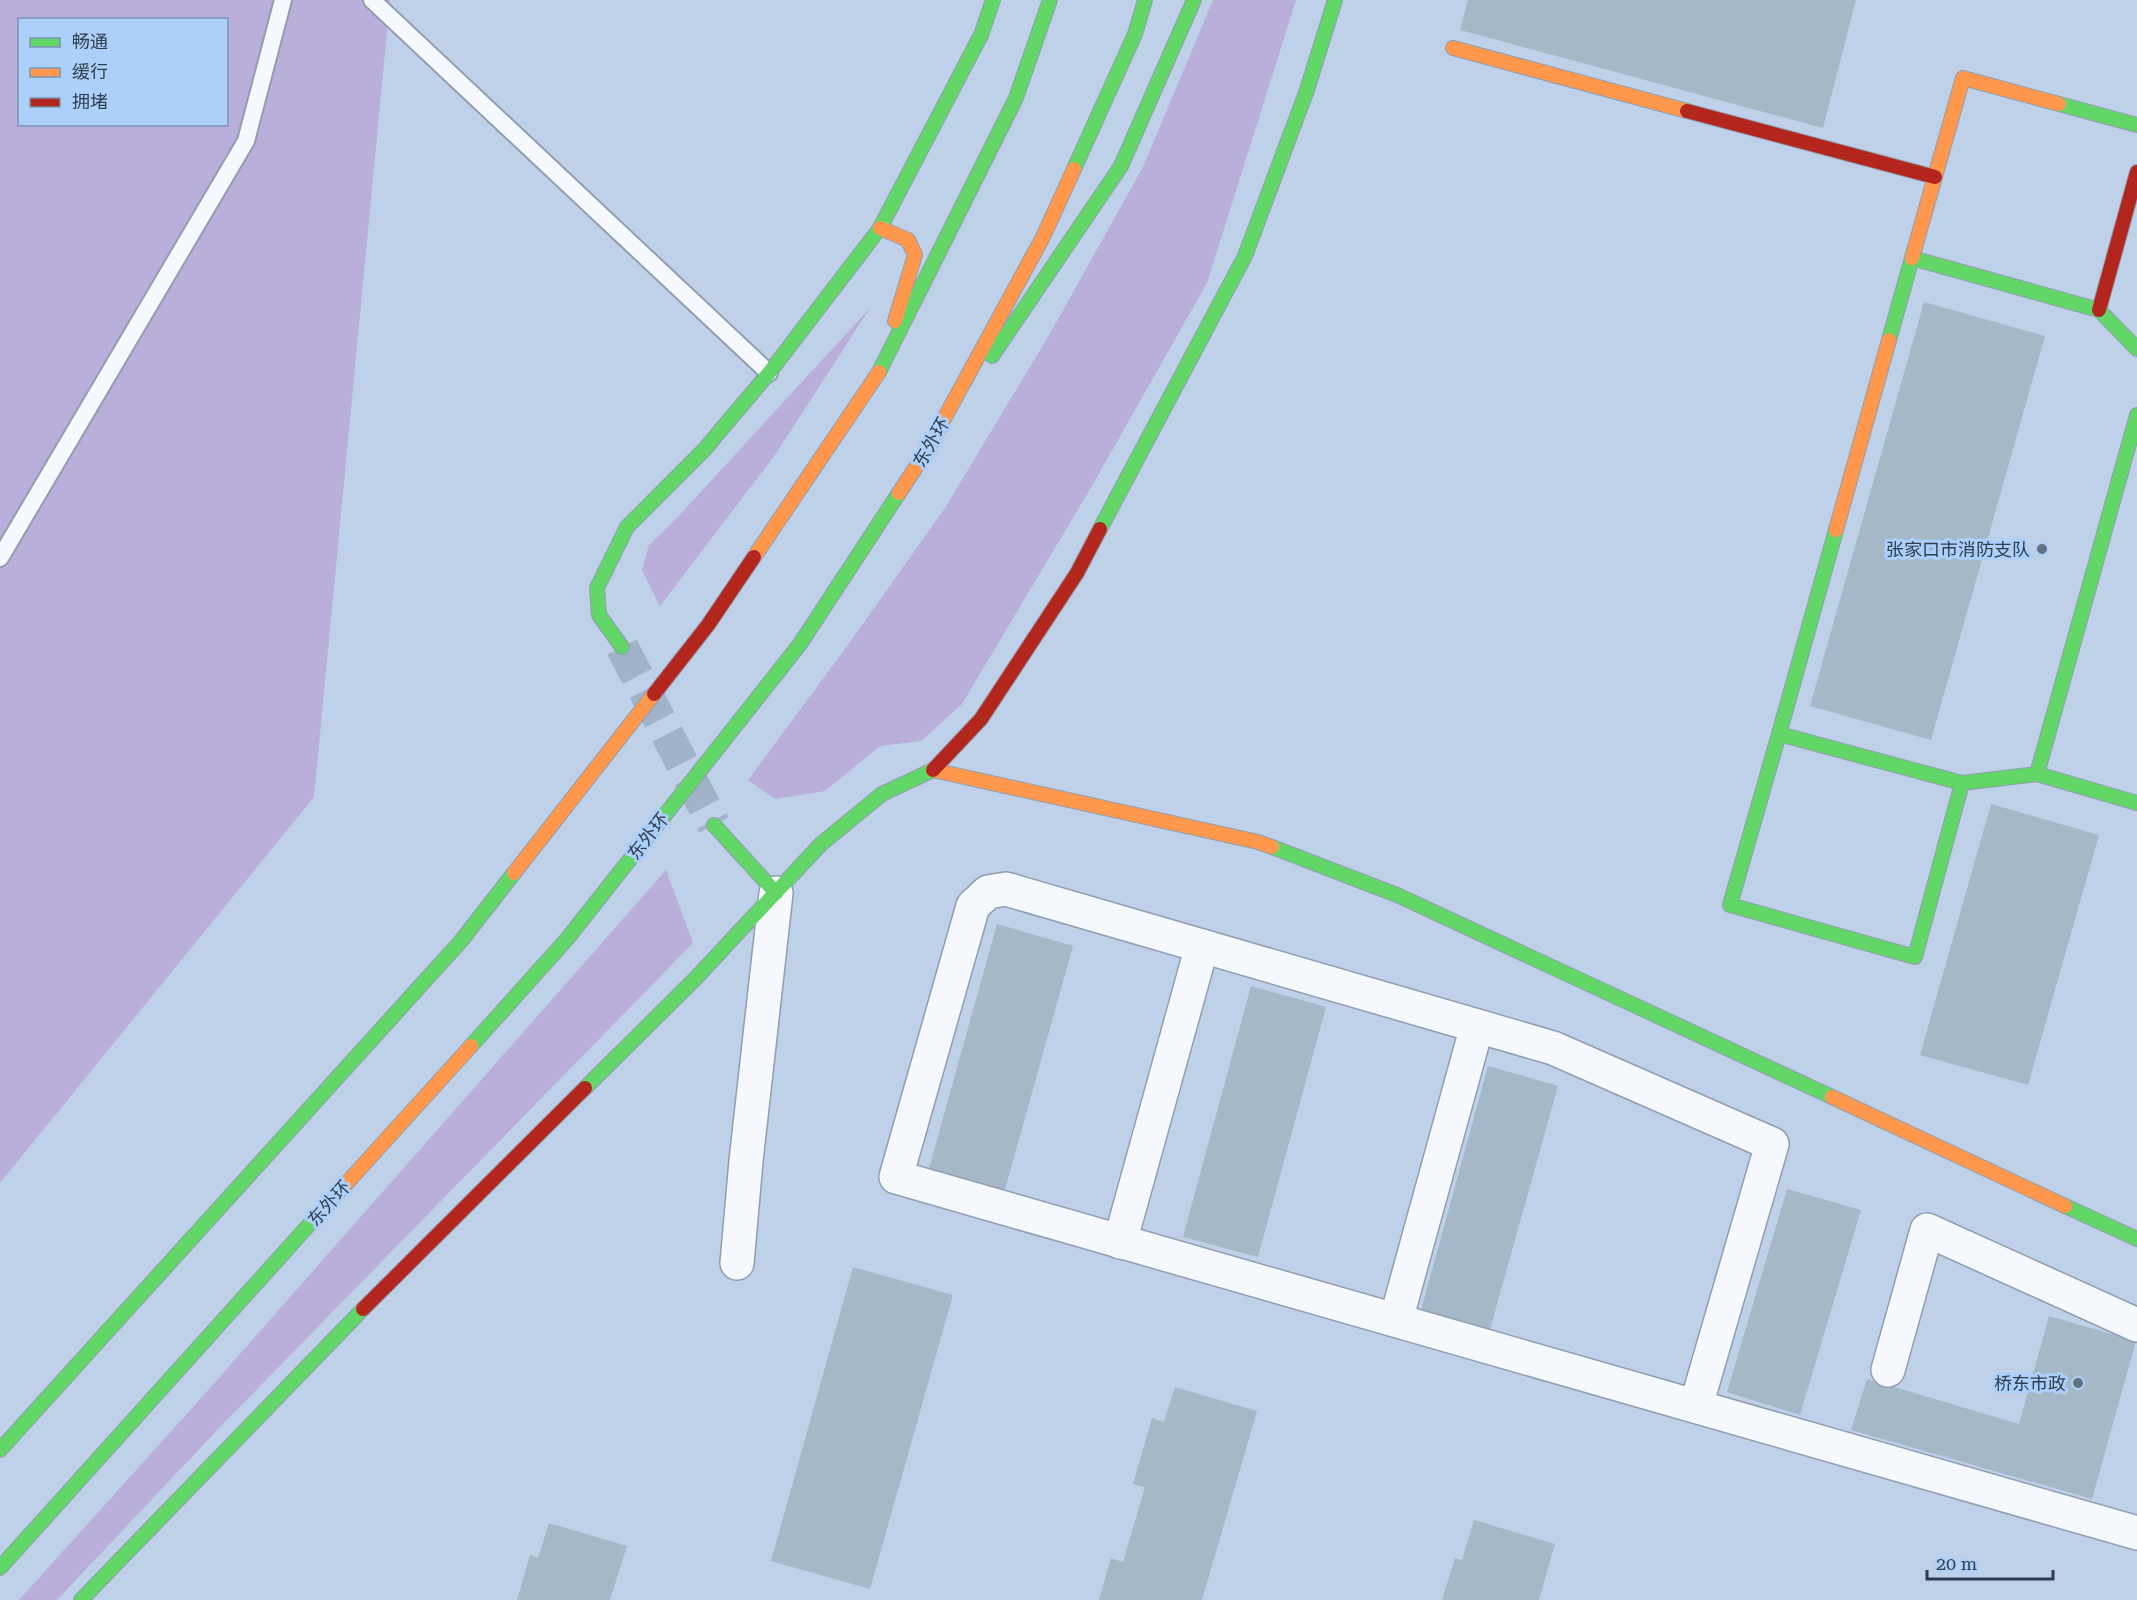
<svg xmlns="http://www.w3.org/2000/svg" width="2137" height="1600" font-family="'Roboto Serif','Noto Sans SC',serif">
  <style>
    .green { fill: #baaeda; fill-rule: evenodd }
    .building { fill: #a5b8c8 }
    .lines { fill: none; stroke-linecap: round; stroke-linejoin: round }
    .primary-tunnel { stroke: #a1b3c9; stroke-width: 33; stroke-dasharray: 33 16; stroke-linecap: butt }
    .lane-casing { stroke: #909eb0; stroke-width: 20 }
    .street-casing { stroke: #909eb0; stroke-width: 36 }
    .fast-casing { stroke: #909eb0; stroke-width: 16 }
    .slow-casing { stroke: #909eb0; stroke-width: 16 }
    .jam-casing { stroke: #909eb0; stroke-width: 16 }
    .lane { stroke: #f5f8fc; stroke-width: 16 }
    .street { stroke: #f5f8fc; stroke-width: 33 }
    .fast { stroke: #63d668; stroke-width: 14 }
    .slow { stroke: #ff974d; stroke-width: 14 }
    .jam { stroke: #b3261e; stroke-width: 14 }
    .poi-dot { fill: #617184; stroke: #acd0f9; stroke-width: 2 }
    .labels { text-anchor: middle; dominant-baseline: central; stroke-width: 6; stroke-linejoin: round; paint-order: stroke }
    .street-label { font-size: 18px; fill: #2f3d4e; stroke: #acd0f9 }
    .poi-label { font-size: 18px; fill: #2f3d4e; stroke: #acd0f9; text-anchor: end }
  </style>
  <rect width="100%" height="100%" fill="#bed1e8"/>
  <g class="green">
    <path d="M0 0H390L314 797 0 1183ZM20 20H226V124H20Z"/>
    <path d="M1213 0H1296L1207 283 1093 484 962 704 921 741 880 746 825 791 775 799 748 780 845 649 945 508 1048 337 1143 167Z"/>
    <path d="M870 308 775 455 660 606 642 570 649 545 674 521Z"/>
    <path d="M666 870 693 943 221 1426 57 1600H19L202 1397Z"/>
  </g>
  <g class="building">
    <path d="M1468 0H1856L1823 128 1460 30Z"/>
    <path d="M1924 302 2045 336 1931 740 1810 706Z"/>
    <path d="M1991 804 2099 835 2028 1085 1920 1055Z"/>
    <path d="M997 924 1073 946 1004 1193 928 1172Z"/>
    <path d="M1251 986 1326 1007 1258 1257 1183 1237Z"/>
    <path d="M1488 1066 1558 1086 1489 1333 1420 1314Z"/>
    <path d="M1787 1189 1861 1210 1800 1415 1727 1392Z"/>
    <path d="M853 1267 953 1295 870 1589 771 1561Z"/>
    <path d="M2049 1316 2136 1341 2092 1499 1851 1430 1867 1379 2019 1424Z"/>
    <path d="M1175 1387 1257 1411 1202 1600H1099L1111 1558 1123 1562 1145 1487 1133 1484 1152 1418 1164 1422Z"/>
    <path d="M1474 1520 1555 1544 1539 1600H1442L1455 1558 1462 1560Z"/>
    <path d="M549 1523 627 1546 610 1600H517L530 1555 538 1558Z"/>
  </g>
  <g class="lines">
    <path class="primary-tunnel" d="M622 647 714 825"/>
    <defs>
      <g id="lane">
        <path d="M372 0 769 373"/>
        <path d="M0 558 246 141 283 0"/>
      </g>
      <g id="street">
        <path d="M1120 1242 1202 946"/>
        <path d="M737 1263 746 1161 776 893"/>
        <path d="M1396 1320 1477 1026"/>
        <path d="M1888 1370 1927 1230 2137 1325"/>
        <path d="M1696 1406 1772 1144 1553 1048 1006 889 988 892 973 906 896 1177 2137 1533"/>
      </g>
      <g id="fast">
        <path d="M2059 104 2137 125"/>
        <path d="M1074 169 1135 34 1145 0"/>
        <path d="M1889 340 1912 258 2099 310 2137 349"/>
        <path d="M992 356 1121 166 1194 0"/>
        <path d="M879 372 1016 98 1050 0"/>
        <path d="M2137 415 2037 774 2137 803"/>
        <path d="M1100 529 1245 256 1307 90 1335 0"/>
        <path d="M1836 530 1779 734 1962 783 2037 774"/>
        <path d="M622 647 599 615 597 588 627 527 704 450 769 373 880 228 981 35 993 0"/>
        <path d="M1779 734 1730 905 1915 957 1962 783"/>
        <path d="M714 825 776 893"/>
        <path d="M1272 847 1397 895 1832 1097"/>
        <path d="M471 1046 567 939 800 644 899 493"/>
        <path d="M585 1088 695 979 821 844 882 794 933 770"/>
        <path d="M2065 1206 2137 1239"/>
        <path d="M0 1450 461 941 514 873"/>
        <path d="M0 1568 316 1217"/>
        <path d="M81 1600 363 1309"/>
      </g>
      <g id="slow">
        <path d="M1453 48 1687 111"/>
        <path d="M880 228 908 240 915 255 895 321"/>
        <path d="M1912 258 1963 78 2059 104"/>
        <path d="M899 493 926 452 1043 237 1074 169"/>
        <path d="M1836 530 1889 340"/>
        <path d="M754 557 879 372"/>
        <path d="M933 770 1258 842 1272 847"/>
        <path d="M514 873 654 694"/>
        <path d="M1832 1097 2065 1206"/>
        <path d="M316 1217 471 1046"/>
      </g>
      <g id="jam">
        <path d="M1687 111 1935 177"/>
        <path d="M2099 310 2137 172"/>
        <path d="M654 694 708 625 754 557"/>
        <path d="M933 770 981 719 1077 573 1100 529"/>
        <path d="M363 1309 585 1088"/>
      </g>
    </defs>
    <use href="#lane" class="lane-casing"/>
    <use href="#street" class="street-casing"/>
    <use href="#fast" class="fast-casing"/>
    <use href="#slow" class="slow-casing"/>
    <use href="#jam" class="jam-casing"/>
    <use href="#lane" class="lane"/>
    <use href="#street" class="street"/>
    <use href="#fast" class="fast"/>
    <use href="#slow" class="slow"/>
    <use href="#jam" class="jam"/>
  </g>
  <g class="poi-dot">
    <circle cx="2042" cy="549" r="6"/>
    <circle cx="2078" cy="1383" r="6"/>
  </g>
  <g class="labels">
    <g class="street-label">
      <text transform="translate(931 442) rotate(-60)">东外环</text>
      <text transform="translate(648 836) rotate(-52)">东外环</text>
      <text transform="translate(329 1203) rotate(-48)">东外环</text>
    </g>
    <g class="poi-label">
      <text x="2030" y="549">张家口市消防支队</text>
      <text x="2066" y="1383">桥东市政</text>
    </g>
  </g>
  <rect x="18" y="18" width="210" height="108" fill="#acd0f9" stroke="#7a95b5" stroke-width="1.5"/>
  <rect x="30" y="38" width="30" height="9" fill="#63d668" stroke="#7a95b5" stroke-width="1.5"/>
  <text x="72" y="48" font-size="18" fill="#2f3d4e">畅通</text>
  <rect x="30" y="68" width="30" height="9" fill="#ff974d" stroke="#7a95b5" stroke-width="1.5"/>
  <text x="72" y="78" font-size="18" fill="#2f3d4e">缓行</text>
  <rect x="30" y="98" width="30" height="9" fill="#b3261e" stroke="#7a95b5" stroke-width="1.5"/>
  <text x="72" y="108" font-size="18" fill="#2f3d4e">拥堵</text>
  <path d="M1927 1570v9h126v-9" fill="none" stroke="#2f3d4e" stroke-width="3"/>
  <text x="1936" y="1570" font-size="18" fill="#2f3d4e" stroke="#acd0f9" stroke-width="4.5" paint-order="stroke">20 m</text>
</svg>
